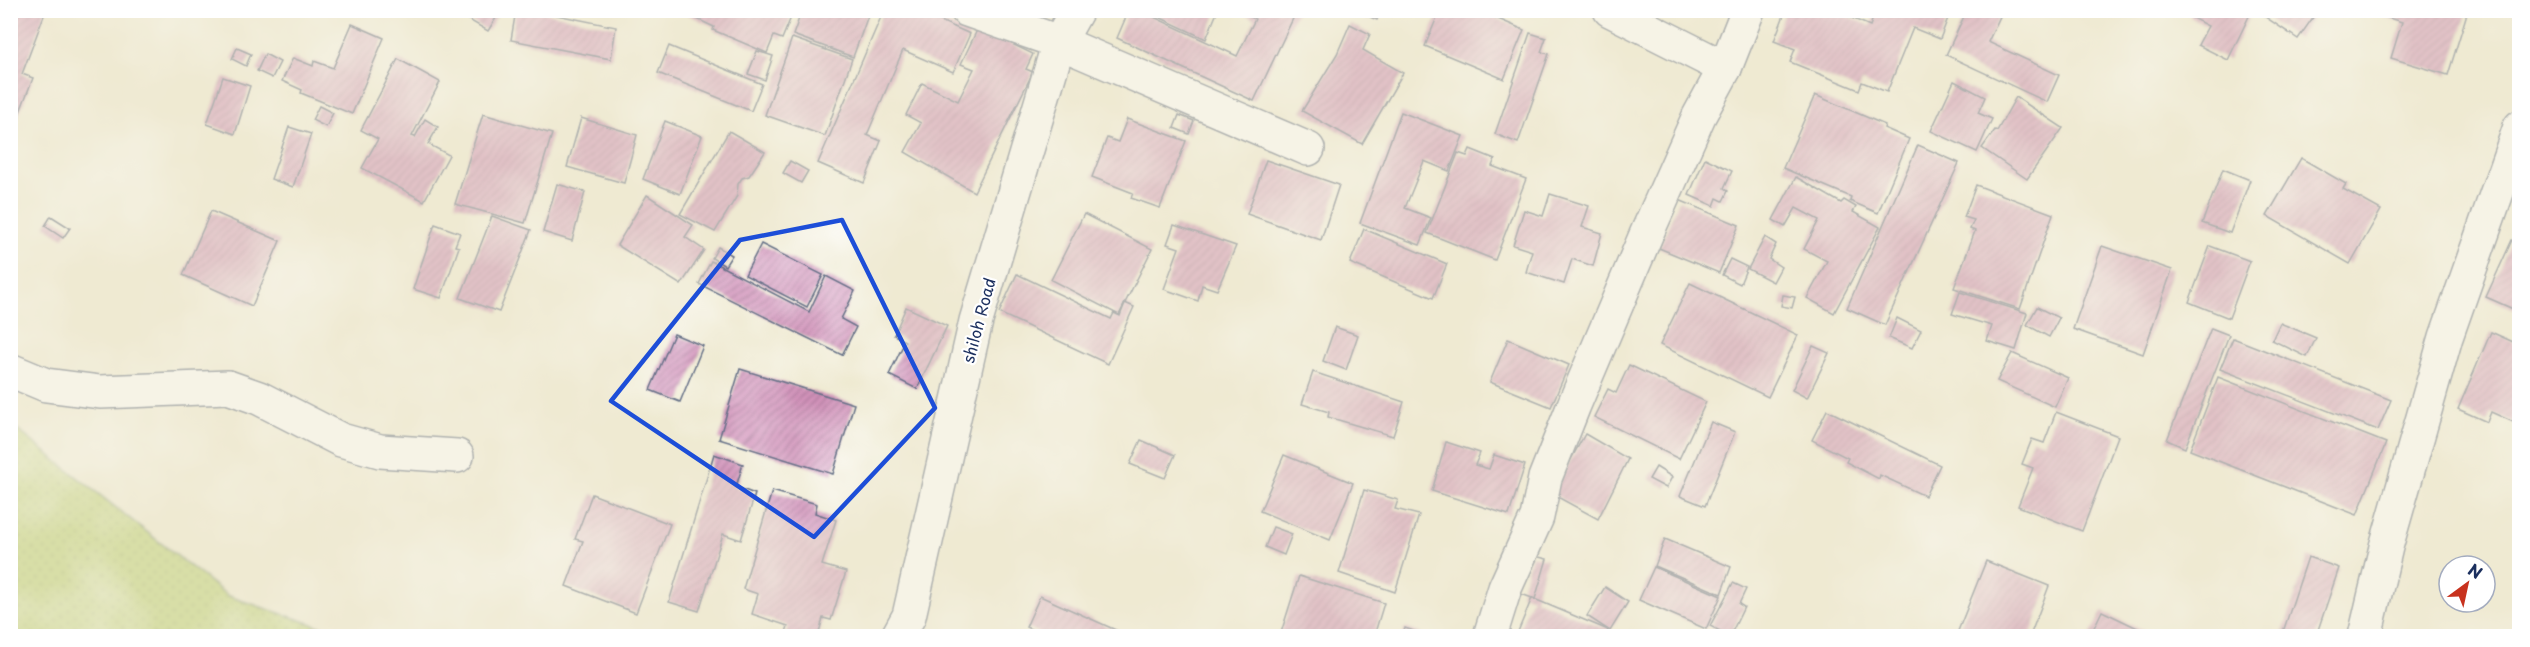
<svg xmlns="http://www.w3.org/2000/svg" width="2530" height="647" font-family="'Playpen Sans',sans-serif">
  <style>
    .green { fill: url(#green-dots); stroke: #6c8068; stroke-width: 1.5 }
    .building { fill: url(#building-hatch) }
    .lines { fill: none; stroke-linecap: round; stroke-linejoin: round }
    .street-casing { stroke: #657087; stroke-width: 36 }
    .street { stroke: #fff; stroke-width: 33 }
    .marked { fill: none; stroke: #1d4ed8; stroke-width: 4.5; stroke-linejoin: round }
    .labels { text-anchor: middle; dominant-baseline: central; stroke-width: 4.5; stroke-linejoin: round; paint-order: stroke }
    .street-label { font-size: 16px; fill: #1b2f5e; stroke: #fff }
  </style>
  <defs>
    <pattern id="green-dots" width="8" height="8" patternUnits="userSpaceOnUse" patternTransform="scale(1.5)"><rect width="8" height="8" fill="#bcd073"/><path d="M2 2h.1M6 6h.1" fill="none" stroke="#a1b366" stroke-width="1.8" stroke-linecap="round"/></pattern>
    <pattern id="building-hatch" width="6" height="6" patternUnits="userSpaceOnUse" patternTransform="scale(1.5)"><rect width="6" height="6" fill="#d192b9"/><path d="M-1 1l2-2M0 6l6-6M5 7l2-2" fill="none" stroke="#a9789a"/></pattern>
  </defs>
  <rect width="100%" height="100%" fill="#fff"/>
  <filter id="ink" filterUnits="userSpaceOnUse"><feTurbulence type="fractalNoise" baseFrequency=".0167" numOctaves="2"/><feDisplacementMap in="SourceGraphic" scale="12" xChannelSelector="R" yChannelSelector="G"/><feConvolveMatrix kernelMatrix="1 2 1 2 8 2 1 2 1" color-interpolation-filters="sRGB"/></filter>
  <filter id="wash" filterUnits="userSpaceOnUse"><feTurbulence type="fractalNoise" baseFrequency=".008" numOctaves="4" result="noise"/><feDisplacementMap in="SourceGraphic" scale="24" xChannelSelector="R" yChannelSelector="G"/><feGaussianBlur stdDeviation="1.35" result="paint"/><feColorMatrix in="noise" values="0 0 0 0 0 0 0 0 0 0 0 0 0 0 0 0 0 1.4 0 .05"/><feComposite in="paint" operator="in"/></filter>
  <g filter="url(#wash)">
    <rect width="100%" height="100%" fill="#efead2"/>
    <path class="green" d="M10 424 228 596 349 636H11Z"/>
    <g id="blocks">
      <g class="building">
        <path d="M10 10H46L22 74 33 78 16 122 10 120Z"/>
        <path d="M456 10H472L470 16Z"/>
        <path d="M474 10H496L499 13 488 31 469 20Z"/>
        <path d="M516 10H532L616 27 611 59 511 40Z"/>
        <path d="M678 10H794L782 39 774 36 767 53 713 30 714 27Z"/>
        <path d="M802 10H870L853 57 793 35Z"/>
        <path d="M884 10H916L970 34 953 72 903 50 867 135 881 141 864 183 818 163Z"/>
        <path d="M1129 10H1139L1237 56 1255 19 1236 10H1297L1254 101 1117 38Z"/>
        <path d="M1144 10H1218L1206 39Z"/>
        <path d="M1354 10H1381L1377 20Z"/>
        <path d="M1440 10H1477L1524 30 1504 79 1425 46Z"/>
        <path d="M1786 10H1833L1870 26 1876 10H1951L1940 39 1913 28 1887 92 1862 82 1859 90 1790 62 1795 49 1774 41Z"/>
        <path d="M1967 10H2003L1988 42 2059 75 2047 102 1946 55Z"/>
        <path d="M2193 10 2251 12 2228 60 2198 45 2208 26 2190 17Z"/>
        <path d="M2255 10H2306L2314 16 2298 39Z"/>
        <path d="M2383 10H2468L2448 75 2391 58 2402 22 2382 16Z"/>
        <path d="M352 24 384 38 352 114 301 93 302 90 282 81 293 58 313 66 314 61 333 68Z"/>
        <path d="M1350 24 1370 34 1363 50 1403 73 1362 144 1302 111 1337 54Z"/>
        <path d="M978 28 1033 54 1026 69 1033 72 974 192 905 152 921 123 906 115 922 83 958 101 974 69 961 64Z"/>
        <path d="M1530 33 1546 38 1541 52 1549 54 1518 143 1495 134Z"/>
        <path d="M792 38 852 59 825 136 765 115Z"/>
        <path d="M669 46 762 84 751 111 658 73Z"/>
        <path d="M237 48 251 54 246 66 232 59Z"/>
        <path d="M757 51 773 56 765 80 748 74Z"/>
        <path d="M265 54 280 62 272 78 257 71Z"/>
        <path d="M398 59 440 82 412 136 415 137 425 119 438 127 428 144 449 155 424 201 362 168 378 139 361 130Z"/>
        <path d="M223 77 250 86 235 134 207 124Z"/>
        <path d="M1954 81 1985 97 1978 113 1992 119 1977 152 1931 131Z"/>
        <path d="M1815 95 1885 125 1884 128 1909 139 1878 213 1850 201 1851 197 1783 168Z"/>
        <path d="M2016 97 2063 128 2027 179 1982 148 1995 130 1997 131Z"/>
        <path d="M319 106 333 113 326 127 312 120Z"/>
        <path d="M1401 112 1463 136 1449 171 1424 161 1405 208 1431 218 1420 245 1360 223Z"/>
        <path d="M483 114 552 134 525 223 455 204Z"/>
        <path d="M1179 115 1194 121 1189 134 1174 128Z"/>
        <path d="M581 118 637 135 624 183 567 167Z"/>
        <path d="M1127 119 1186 141 1160 208 1131 198 1133 193 1092 177 1107 138 1118 142Z"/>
        <path d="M665 121 702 136 680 194 643 179Z"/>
        <path d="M289 127 311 134 293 187 271 179Z"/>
        <path d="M729 131 765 152 749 176 742 178 738 184 737 196 715 232 680 214Z"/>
        <path d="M1918 145 1959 163 1885 325 1847 308Z"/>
        <path d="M1470 149 1495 159 1492 166 1526 179 1495 260 1427 233 1458 153 1467 156Z"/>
        <path d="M1705 158 1732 171 1724 188 1728 191 1723 201 1717 198 1714 206 1689 195Z"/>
        <path d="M2301 158 2346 184 2343 189 2381 210 2350 264 2267 216Z"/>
        <path d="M1266 160 1339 185 1321 240 1247 214Z"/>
        <path d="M790 161 808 171 801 183 783 173Z"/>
        <path d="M2223 169 2250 180 2230 233 2202 223Z"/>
        <path d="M1796 177 1841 203 1844 200 1856 207 1853 212 1880 227 1834 313 1807 298 1827 261 1804 249 1819 220 1796 208 1785 227 1773 220Z"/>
        <path d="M557 184 585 192 572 241 543 232Z"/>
        <path d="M1976 185 2053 214 2020 309 1954 288 1975 231 1970 229 1974 220 1964 217Z"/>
        <path d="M1550 194 1589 206 1582 227 1602 233 1593 266 1572 259 1564 284 1526 272 1532 251 1513 245 1524 210 1543 216Z"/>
        <path d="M647 195 693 225 685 237 704 250 681 285 617 245Z"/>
        <path d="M1679 200 1739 225 1719 273 1659 248Z"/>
        <path d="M211 211 280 241 252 306 183 275Z"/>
        <path d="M1084 214 1152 249 1119 315 1051 280Z"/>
        <path d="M51 216 70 228 63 238 45 226Z"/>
        <path d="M492 216 531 230 499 312 460 298Z"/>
        <path d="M435 224 460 233 455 246 459 247 441 298 413 289Z"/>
        <path d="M1174 225 1236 246 1217 290 1202 285 1198 301 1164 289 1179 248 1167 244Z"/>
        <path d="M1364 229 1447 264 1433 298 1350 263Z"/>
        <path d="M1765 237 1776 244 1769 259 1781 267 1773 282 1748 269Z"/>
        <path d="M2512 240 2520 243V312L2486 297Z"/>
        <path d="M761 244 823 275 807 307 745 275Z"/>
        <path d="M2102 246 2172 270 2143 354 2073 329Z"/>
        <path d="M2210 246 2250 261 2229 318 2189 302Z"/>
        <path d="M718 247 732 255 725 266 712 258Z"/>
        <path d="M1730 259 1747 267 1740 284 1722 275Z"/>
        <path d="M711 261 809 312 826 276 855 291 841 319 856 327 842 355 699 284Z"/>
        <path d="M1017 274 1111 319 1114 313 1120 316 1125 303 1134 307 1108 364 999 313Z"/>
        <path d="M1690 283 1798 335 1768 397 1660 345Z"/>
        <path d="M1960 292 2027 313 2016 350 1987 341 1992 326 1952 314Z"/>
        <path d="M1783 295 1795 297 1792 308 1781 306Z"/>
        <path d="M906 307 947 326 917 389 889 375 905 341 894 335Z"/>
        <path d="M2037 307 2059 318 2049 337 2027 325Z"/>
        <path d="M1897 318 1921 330 1912 348 1889 338Z"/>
        <path d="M2280 323 2316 338 2307 357 2272 340Z"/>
        <path d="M1335 327 1358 335 1346 370 1323 361Z"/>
        <path d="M2211 328 2229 335 2185 448 2167 440Z"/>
        <path d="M2491 332 2520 345V425L2491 412 2487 422 2458 409Z"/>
        <path d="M674 334 703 346 680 402 650 390Z"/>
        <path d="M2233 338 2391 400 2378 430 2220 369Z"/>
        <path d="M1508 339 1569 365 1551 407 1490 382Z"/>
        <path d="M1813 346 1829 353 1807 398 1792 390Z"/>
        <path d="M2012 353 2068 378 2055 407 1997 381Z"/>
        <path d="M1629 365 1706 402 1679 459 1594 417 1608 389 1616 393Z"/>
        <path d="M740 369 854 404 833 474 719 439Z"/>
        <path d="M1313 372 1404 402 1393 436 1328 417 1329 412 1302 404Z"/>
        <path d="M2218 377 2386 443 2357 515 2190 450Z"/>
        <path d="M1827 410 1940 465 1925 496 1880 475 1879 479 1846 462 1848 458 1812 440Z"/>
        <path d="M2056 412 2118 436 2082 531 2018 506 2033 468 2022 464 2032 439 2044 443Z"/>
        <path d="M1711 422 1735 432 1705 506 1680 496Z"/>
        <path d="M1585 434 1628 459 1598 519 1552 494Z"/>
        <path d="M1141 440 1175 455 1165 478 1130 464Z"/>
        <path d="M1446 442 1480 453 1475 465 1489 469 1494 455 1525 465 1509 515 1432 491Z"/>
        <path d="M714 454 743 464 736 487 755 494 741 540 723 534 699 611 669 602Z"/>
        <path d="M1284 455 1353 483 1330 540 1260 511Z"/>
        <path d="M1656 467 1672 477 1666 488 1649 479Z"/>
        <path d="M1364 490 1398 500 1395 509 1419 515 1395 592 1339 573Z"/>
        <path d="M772 491 817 504 815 513 836 520 822 565 846 572 831 620 823 618 818 636H785L788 626 752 614 758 594 743 589Z"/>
        <path d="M592 494 670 524 636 613 566 586 583 541 575 539Z"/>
        <path d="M1273 527 1292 534 1284 555 1265 547Z"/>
        <path d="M1665 539 1731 567 1721 594 1655 566Z"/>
        <path d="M1531 555 1547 559 1535 599 1521 594Z"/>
        <path d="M2308 557 2339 568 2316 636H2285L2282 635Z"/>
        <path d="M1986 561 2049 586 2030 636H1956Z"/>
        <path d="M1654 567 1721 596 1706 629 1639 600Z"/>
        <path d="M1299 576 1384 603 1374 636H1280Z"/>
        <path d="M1733 583 1746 589 1739 604 1744 607 1730 636 1710 626Z"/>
        <path d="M1605 587 1628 602 1610 631 1587 616Z"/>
        <path d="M1040 596 1129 636H1046L1026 627Z"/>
        <path d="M1532 598 1608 630 1605 636H1523L1517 634Z"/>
        <path d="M2102 611 2154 636H2090Z"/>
        <path d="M1405 628 1428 636H1402Z"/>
      </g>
    </g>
  </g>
  <g filter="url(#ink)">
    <use href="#blocks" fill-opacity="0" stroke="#657087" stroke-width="1.5"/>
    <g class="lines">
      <defs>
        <g id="street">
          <path d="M967 10 1059 42 1308 149"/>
          <path d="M1610 10 1725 68"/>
          <path d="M10 370 46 385 100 392 228 387 259 398 341 440 380 451 457 456"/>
          <path d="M898 636 909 616 976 321 1059 42 1077 10"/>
          <path d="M1490 636 1505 588 1537 517 1545 478 1574 405 1646 235 1699 116 1725 68 1748 10"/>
          <path d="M2365 636 2386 547 2446 337 2520 127"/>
        </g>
      </defs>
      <use href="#street" class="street-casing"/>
      <use href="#street" class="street"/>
    </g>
  </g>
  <path d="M0 0H2530V647H0ZM842 220 935 408 814 537 611 401 740 240Z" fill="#efead2" fill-opacity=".55" fill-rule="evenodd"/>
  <path class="marked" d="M842 220 935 408 814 537 611 401 740 240Z"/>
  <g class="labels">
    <g class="street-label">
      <text transform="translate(978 320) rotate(-75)">shiloh Road</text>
    </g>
  </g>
  <rect width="2530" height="647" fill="none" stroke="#fff" stroke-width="36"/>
  <g transform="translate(2467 584) rotate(33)"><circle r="28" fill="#ffffff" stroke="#a4acbf" stroke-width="1.5"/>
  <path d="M0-4.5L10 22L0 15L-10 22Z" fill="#c8321e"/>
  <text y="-9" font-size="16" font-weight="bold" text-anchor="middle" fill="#1b2f5e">N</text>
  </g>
</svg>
